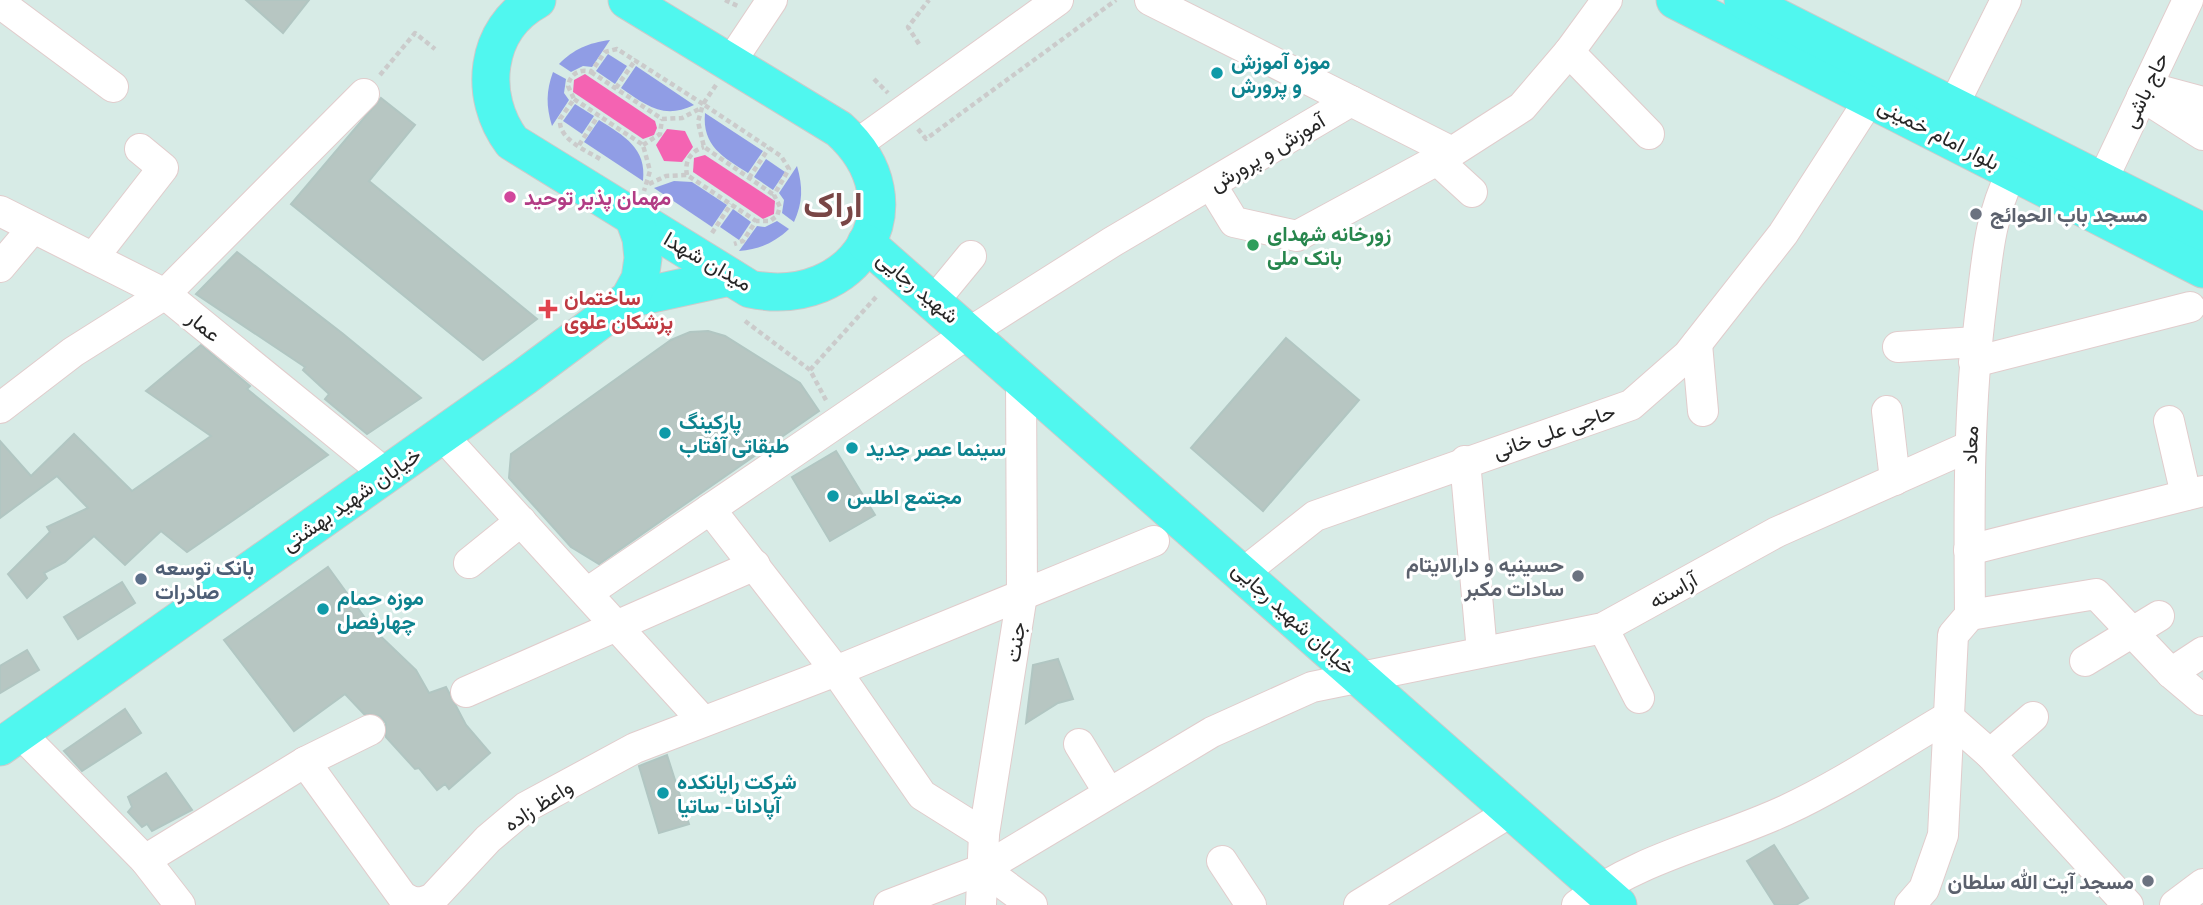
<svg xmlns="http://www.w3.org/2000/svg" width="2203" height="905" font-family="'Public Sans',Vazirmatn,sans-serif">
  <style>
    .green { fill: #909de5 }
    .water { fill: #f463b2 }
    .building { fill: #b7c6c2; stroke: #b1c6c2; stroke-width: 2 }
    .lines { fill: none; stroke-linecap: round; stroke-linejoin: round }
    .minor-casing { stroke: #e1cccc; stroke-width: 32 }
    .major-casing { stroke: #cbcbcb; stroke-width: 39 }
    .path { stroke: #cbcbcb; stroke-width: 4.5; stroke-dasharray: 5 3.5; stroke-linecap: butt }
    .minor { stroke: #fff; stroke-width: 30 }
    .major { stroke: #50f7ef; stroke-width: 37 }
    .culture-dot { fill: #0f9aa8; stroke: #fff; stroke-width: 2.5 }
    .hotel-dot { fill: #d1479c; stroke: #fff; stroke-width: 2.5 }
    .worship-dot { fill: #6b7280; stroke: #fff; stroke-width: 2.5 }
    .leisure-dot { fill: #2e9e5b; stroke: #fff; stroke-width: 2.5 }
    .health-dot { fill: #e0444e; stroke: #fff; stroke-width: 2.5 }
    .service-dot { fill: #5c6f8a; stroke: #fff; stroke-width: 2.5 }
    .labels { text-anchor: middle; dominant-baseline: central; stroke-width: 6; stroke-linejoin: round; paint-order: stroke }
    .culture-label { font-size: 21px; font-weight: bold; fill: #0d838f; stroke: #fff; text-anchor: start }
    .street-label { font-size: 21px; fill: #272727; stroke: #fff }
    .hotel-label { font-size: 21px; font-weight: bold; fill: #b23c85; stroke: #fff; text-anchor: start }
    .worship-label { font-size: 21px; font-weight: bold; fill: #5b616d; stroke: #fff; text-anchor: end }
    .leisure-label { font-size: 21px; font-weight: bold; fill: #27864d; stroke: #fff; text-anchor: start }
    .health-label { font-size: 21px; font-weight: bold; fill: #be3a42; stroke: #fff; text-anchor: start }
    .service-label { font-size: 21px; font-weight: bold; fill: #4e5e75; stroke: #fff; text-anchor: start }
    .town-label { font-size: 35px; font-weight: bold; fill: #794646; stroke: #fff }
  </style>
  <rect width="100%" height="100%" fill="#d7ebe6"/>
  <g class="green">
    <path d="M610 40 592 67 583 66 571 72 559 64C574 49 588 43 610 40Z"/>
    <path d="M608 54 627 66 615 84 596 71Z"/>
    <path d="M636 66 694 105C663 120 646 105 621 88Z"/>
    <path d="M553 72 566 79 564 93 569 100 552 126C546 106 546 91 553 72Z"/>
    <path d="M575 104 594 116 582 134 563 121Z"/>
    <path d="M705 113 763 151 748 173C723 157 702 146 705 113Z"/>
    <path d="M599 120C624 136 647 148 643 181L584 142Z"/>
    <path d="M766 159 785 172 773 190 754 177Z"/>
    <path d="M797 166C803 187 803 202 794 222L782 213 784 200 779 193Z"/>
    <path d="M674 181 692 182 727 205 712 227 654 188Z"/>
    <path d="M733 209 751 222 739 240 720 227Z"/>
    <path d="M777 221 789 229C774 243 760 249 739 251L757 226 765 227Z"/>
  </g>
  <g class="water">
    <path d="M585 74 655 121 657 128 654 135 643 139 573 92 574 80Z"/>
    <path d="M667 129 685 131 693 147 682 162 664 161 656 145Z"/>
    <path d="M705 155 775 201 774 214 763 219 693 172 694 158Z"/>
  </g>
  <g class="building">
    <path d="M246 0H309L283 33Z"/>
    <path d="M381 98 415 125 369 181 537 319 483 360 291 204Z"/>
    <path d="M237 252 342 333 421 398 367 434 325 399 329 394 303 370 305 367 196 294Z"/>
    <path d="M708 331 725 336 800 383 819 411 599 564 571 547 509 478 511 454 671 340 690 332Z"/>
    <path d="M1286 338 1359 400 1263 511 1191 448Z"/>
    <path d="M201 345 250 386 247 389 328 455 187 552 161 531 125 565 94 536 65 562 44 573 47 578 27 598 8 574 50 532 47 527 88 508 57 476 0 518V441L31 476 74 434 132 491 211 436 146 391Z"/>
    <path d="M836 451 875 515 830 541 792 477Z"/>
    <path d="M328 567 373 629 416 670 429 693 446 687 466 725 490 753 449 789 445 784 437 790 419 768 415 769 386 737V723L380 716 364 714 345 694 294 731 224 640Z"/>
    <path d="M122 582 135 603 78 639 64 617Z"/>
    <path d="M27 650 39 670 0 693V666Z"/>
    <path d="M1058 659 1073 699 1058 703 1026 723 1033 665Z"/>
    <path d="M125 709 141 733 82 771 64 751Z"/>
    <path d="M667 755 689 824 659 833 639 766Z"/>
    <path d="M166 773 192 810 152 831 147 824 142 827 128 812 132 807 128 797Z"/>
    <path d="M1774 845 1808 898 1796 905H1775L1747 861Z"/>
  </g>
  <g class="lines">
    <defs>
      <g id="minor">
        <path d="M1150 0 1351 101"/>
        <path d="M0 3 113 87"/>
        <path d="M1569 52 1649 134"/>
        <path d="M730 63 772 0"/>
        <path d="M2147 87 2203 102"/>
        <path d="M2142 96 2203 135"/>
        <path d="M1953 106 2006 0"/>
        <path d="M856 145 1058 0"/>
        <path d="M1437 160 1472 192"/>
        <path d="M2102 181 2188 0"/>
        <path d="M1212 186 1234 222 1297 236 1452 152"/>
        <path d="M0 211 165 294 386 474"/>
        <path d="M93 258 163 168 140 149"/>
        <path d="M0 267 33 228"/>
        <path d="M934 301 971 256"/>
        <path d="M1697 344 1703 411"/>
        <path d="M1898 347 1976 342"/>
        <path d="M1974 362 2190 307"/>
        <path d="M0 408 73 352 165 294 364 94"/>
        <path d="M1887 411 1895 480"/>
        <path d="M2169 421 2186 495"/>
        <path d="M442 435 703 721"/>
        <path d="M1465 461 1482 652"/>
        <path d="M710 509 836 671 922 795 984 834"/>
        <path d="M1969 550 2203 491"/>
        <path d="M469 563 521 521"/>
        <path d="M1243 573 1315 516 1631 405 1688 355 1783 234 1870 99"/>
        <path d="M587 593 970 332 1112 242 1351 101 1452 152 1522 107 1569 52 1607 0"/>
        <path d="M1970 615 2096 594 2171 673 2203 700"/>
        <path d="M1603 628 1639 698"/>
        <path d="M2085 661 2159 616"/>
        <path d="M2171 673 2203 652"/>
        <path d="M466 692 755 565"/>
        <path d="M1948 717 1990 754 2128 905"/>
        <path d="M20 733 145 860 180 905"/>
        <path d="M1079 744 1109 793"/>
        <path d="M1990 754 2033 717"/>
        <path d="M305 762 370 730"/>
        <path d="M145 860 305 762 402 896C413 904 420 904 433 898L488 839 526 807 635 748 836 671 1154 541"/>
        <path d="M1222 861 1251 905"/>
        <path d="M983 869 1032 905"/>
        <path d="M889 905 983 869 1212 732 1312 687 1603 628 1777 532 1968 447"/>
        <path d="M981 905 984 834 1022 595 1021 376"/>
        <path d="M1359 905 1512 811"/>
        <path d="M1577 905C1637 858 1717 842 1786 810 1842 784 1895 748 1948 717"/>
        <path d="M1910 905 1924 889 1943 835 1953 635 1970 615C1969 509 1968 405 1982 300 1988 250 1990 218 2012 171"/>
        <path d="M2175 905 2203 884"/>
      </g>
      <g id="major">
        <path d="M537 0C484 29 478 97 512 142L750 289C855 311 923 204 839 129L627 0"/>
        <path d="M1675 0 2203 269"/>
        <path d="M1743 0 2203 232"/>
        <path d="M866 243 1618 905"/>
        <path d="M629 299 730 277"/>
        <path d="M0 747 524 377 629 299 640 279 643 258 641 238 633 216"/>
      </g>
    </defs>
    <use href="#minor" class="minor-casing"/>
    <use href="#major" class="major-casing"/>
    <g class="path">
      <path d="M725 0 740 7"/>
      <path d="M919 44 908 27 929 0"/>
      <path d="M591 72 662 119 682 118 699 109"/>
      <path d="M380 75 415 33 435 49"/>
      <path d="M874 79 888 93"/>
      <path d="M716 85 703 104 781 156 789 169 774 195 780 207 777 216 770 221H756L743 241 734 244"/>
      <path d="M616 88 636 59"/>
      <path d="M574 99 643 145 650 171 644 191"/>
      <path d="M918 129 926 139 1116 0"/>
      <path d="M579 145 598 116"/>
      <path d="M643 145 660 134 662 119"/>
      <path d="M600 159C585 150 558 139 560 119L574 99 568 86C570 74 580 68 591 72L605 52 617 49 703 104 698 122 704 147 774 195"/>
      <path d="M687 175C684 161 691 151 704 147"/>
      <path d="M749 178 769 148"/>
      <path d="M649 184 666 176 687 175 756 221"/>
      <path d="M712 233 731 204"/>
      <path d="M745 321 810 370 827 402"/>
      <path d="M810 370 876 297"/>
    </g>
    <use href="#minor" class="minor"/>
    <use href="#major" class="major"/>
  </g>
  <g class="culture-dot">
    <circle cx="1217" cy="73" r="7"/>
    <circle cx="665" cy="433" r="7"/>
    <circle cx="852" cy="448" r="7"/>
    <circle cx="833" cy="496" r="7"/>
    <circle cx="323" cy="609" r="7"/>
    <circle cx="663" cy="793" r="7"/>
  </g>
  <circle class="hotel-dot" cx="510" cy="197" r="7"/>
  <g class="worship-dot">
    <circle cx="1976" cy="214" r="7"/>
    <circle cx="1578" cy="576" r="7"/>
    <circle cx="2148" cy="881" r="7"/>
  </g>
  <circle class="leisure-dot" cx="1253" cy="245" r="7"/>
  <path class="health-dot" d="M544.5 298.5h7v7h7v7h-7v7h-7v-7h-7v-7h7z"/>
  <circle class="service-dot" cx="141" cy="579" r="7"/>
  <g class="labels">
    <g class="culture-label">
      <text x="1231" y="61">موزه آموزش<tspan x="1231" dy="24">و پرورش</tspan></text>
      <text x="679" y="421">پارکینگ<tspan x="679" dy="24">طبقاتی آفتاب</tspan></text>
      <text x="866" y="448">سینما عصر جدید</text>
      <text x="847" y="496">مجتمع اطلس</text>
      <text x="337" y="597">موزه حمام<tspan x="337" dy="24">چهارفصل</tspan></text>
      <text x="677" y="781">شرکت رایانکده<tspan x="677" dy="24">آپادانا - ساتیا</tspan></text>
    </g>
    <g class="street-label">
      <text transform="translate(2145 90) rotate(-65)">حاج باشی</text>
      <text transform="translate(1939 134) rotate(27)">بلوار امام خمینی</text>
      <text transform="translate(1267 152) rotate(-31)">آموزش و پرورش</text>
      <text transform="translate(708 261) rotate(30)">میدان شهدا</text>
      <text transform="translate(918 287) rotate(40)">شهید رجایی</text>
      <text transform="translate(204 326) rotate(39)">عمار</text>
      <text transform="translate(1554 431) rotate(-19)">حاجی علی خانی</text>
      <text transform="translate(1970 445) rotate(-88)">معاد</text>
      <text transform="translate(351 499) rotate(-35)">خیابان شهید بهشتی</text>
      <text transform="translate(1673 590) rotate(-29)">آراسته</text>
      <text transform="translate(1294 618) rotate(42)">خیابان شهید رجایی</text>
      <text transform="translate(1015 642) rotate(-81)">جنت</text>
      <text transform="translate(538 805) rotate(-33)">واعظ زاده</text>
    </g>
    <g class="hotel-label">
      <text x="524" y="197">مهمان پذیر توحید</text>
    </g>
    <g class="worship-label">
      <text x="1990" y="214" text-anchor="start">مسجد باب الحوائج</text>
      <text x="1564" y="564">حسینیه و دارالایتام<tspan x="1564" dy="24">سادات مکبر</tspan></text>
      <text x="2134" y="881">مسجد آیت الله سلطان</text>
    </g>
    <g class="leisure-label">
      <text x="1267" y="233">زورخانه شهدای<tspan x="1267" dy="24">بانک ملی</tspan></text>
    </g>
    <g class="health-label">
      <text x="564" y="297">ساختمان<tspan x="564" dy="24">پزشکان علوی</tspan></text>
    </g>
    <g class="service-label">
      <text x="155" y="567">بانک توسعه<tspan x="155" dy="24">صادرات</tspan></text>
    </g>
    <g class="town-label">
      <text x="833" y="204">اراک</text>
    </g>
  </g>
</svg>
